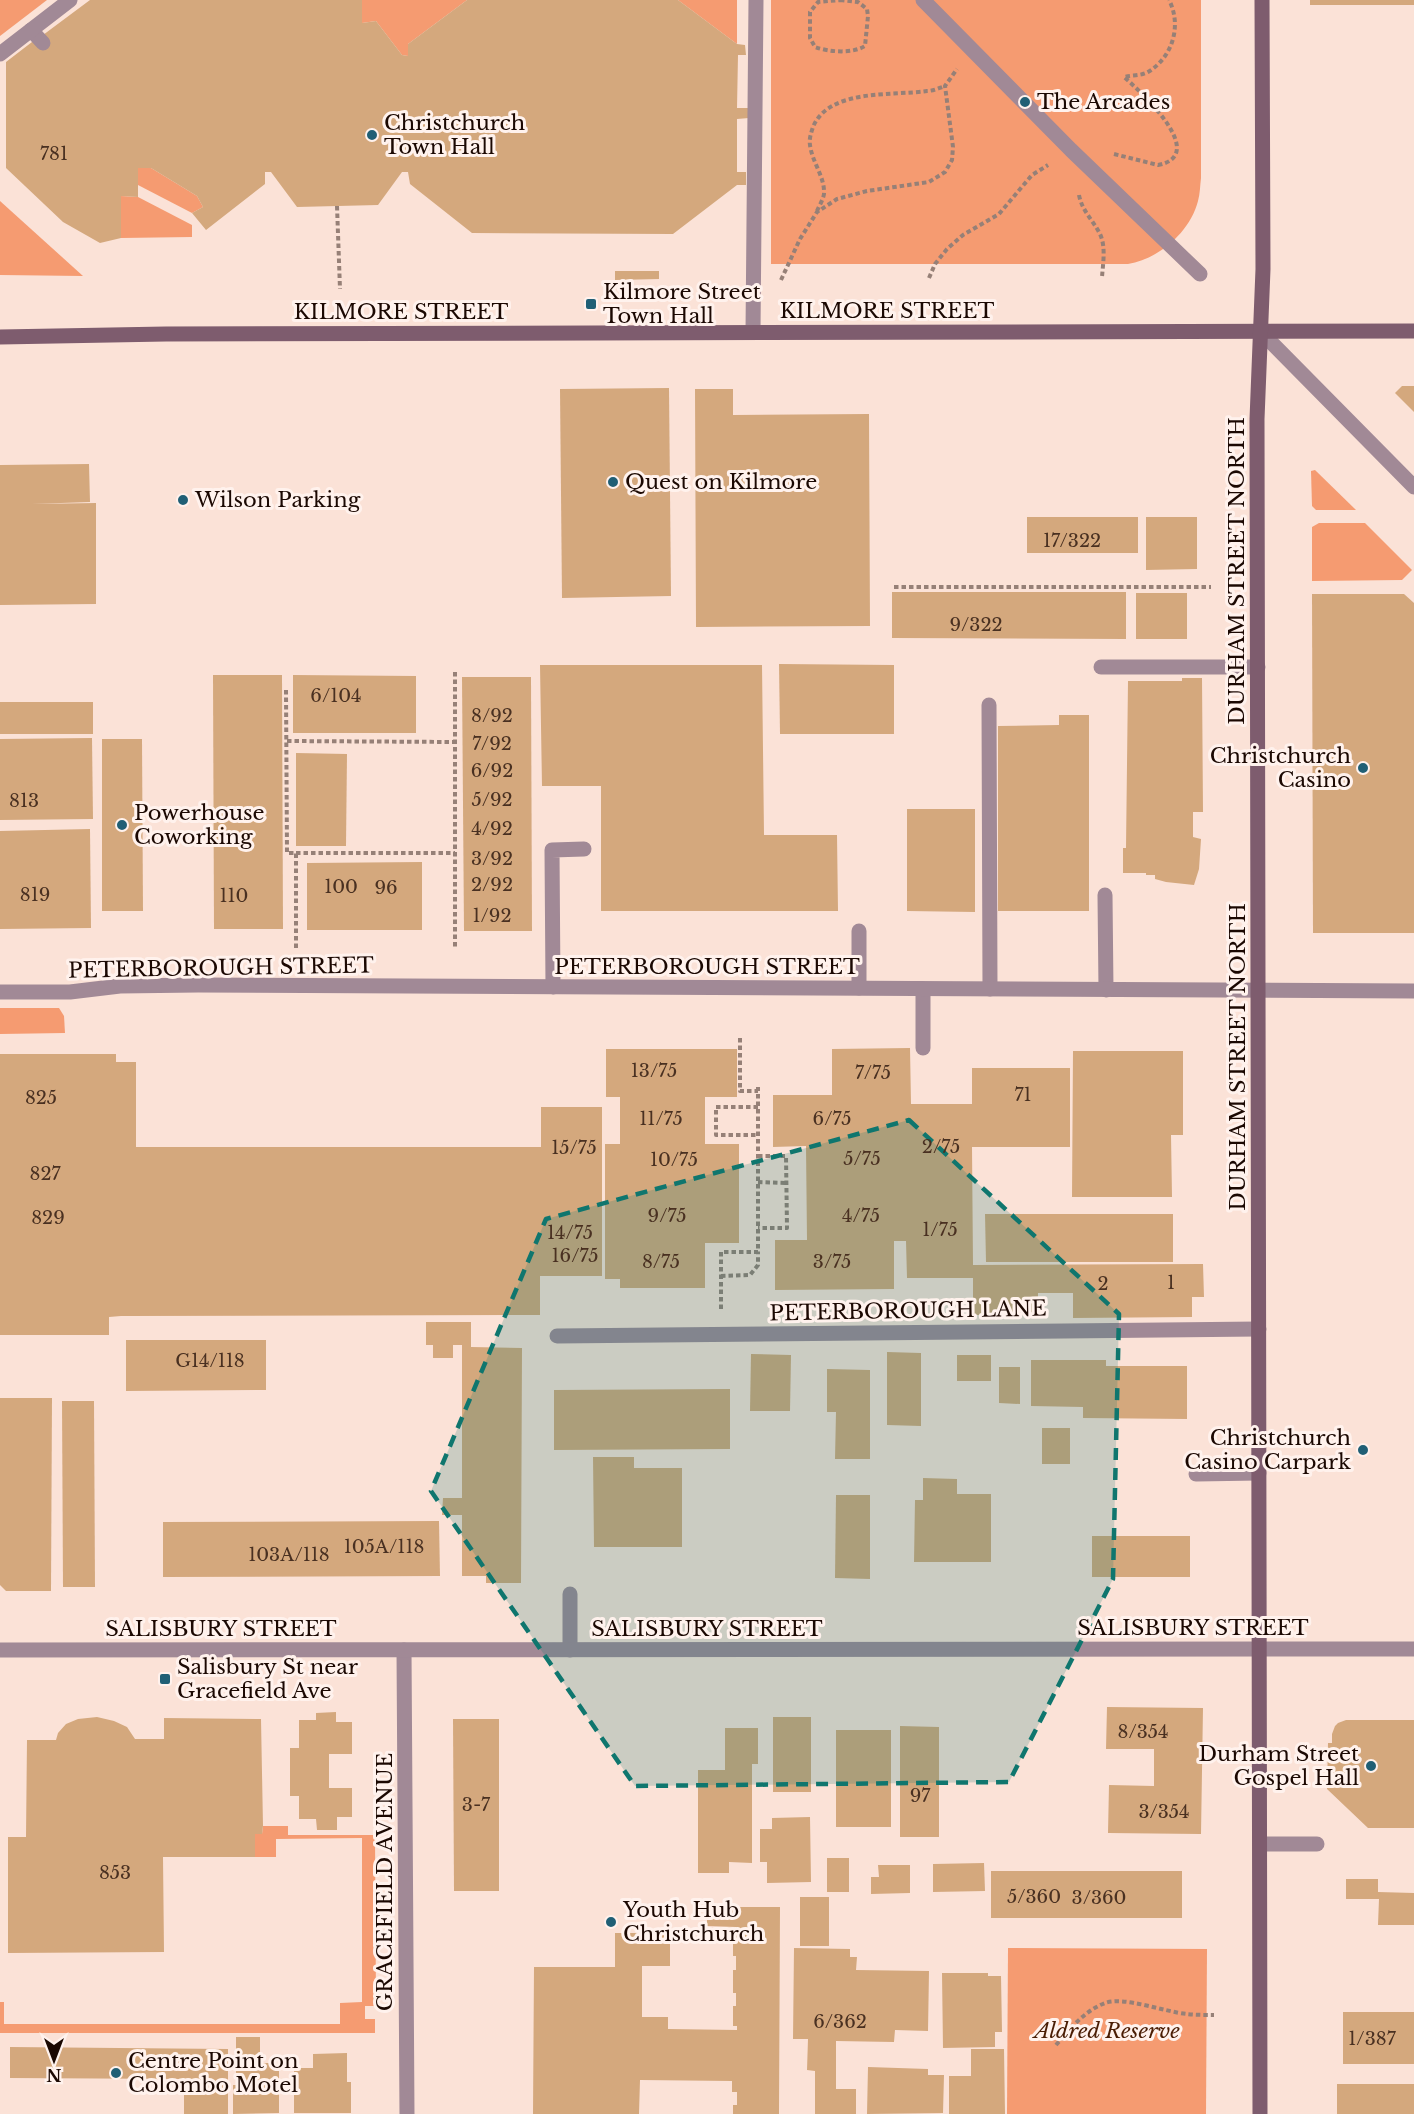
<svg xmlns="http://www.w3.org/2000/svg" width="1414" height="2114" font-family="'Libre Baskerville',serif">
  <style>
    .green { fill: #f59b71 }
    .building { fill: #d4a87d }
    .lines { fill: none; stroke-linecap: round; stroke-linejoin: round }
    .path { stroke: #968077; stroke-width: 4; stroke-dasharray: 4.5 3; stroke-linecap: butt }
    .service { stroke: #a18996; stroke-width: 15 }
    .pedestrian { stroke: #a18996; stroke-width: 15 }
    .minor { stroke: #a18996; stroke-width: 15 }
    .tertiary { stroke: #a18996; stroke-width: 15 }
    .secondary { stroke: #7e5c6e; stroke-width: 15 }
    .marked { fill: #0f766e; fill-opacity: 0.2; stroke: #0f766e; stroke-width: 4.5; stroke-dasharray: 12 8; stroke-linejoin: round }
    .poi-dot { fill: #205f75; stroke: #fff2ed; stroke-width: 2 }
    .labels { text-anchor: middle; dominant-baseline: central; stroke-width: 6; stroke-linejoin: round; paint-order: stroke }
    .number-label { font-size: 18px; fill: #493021 }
    .poi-label { font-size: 21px; fill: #1b0802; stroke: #fff2ed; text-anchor: start }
    .street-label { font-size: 21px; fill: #1b0802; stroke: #fff2ed }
    .park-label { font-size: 21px; font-style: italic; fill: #4a1d04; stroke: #fff2ed }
  </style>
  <rect width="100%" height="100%" fill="#fbe2d7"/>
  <g class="green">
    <path d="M0 0H47L0 36Z"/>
    <path d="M362 0H467L408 44V56L402 55 376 21 362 23Z"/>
    <path d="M678 0H737V44Z"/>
    <path d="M771 0H1201V178C1200 186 1200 194 1198 201 1190 232 1159 259 1128 264H771Z"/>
    <path d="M138 168H151L197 196 203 207 192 213 138 185Z"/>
    <path d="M121 196 138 197 192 225V237L121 238Z"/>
    <path d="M0 201 83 276 0 275Z"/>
    <path d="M1315 470 1356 510H1316L1312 506 1311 471Z"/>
    <path d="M1319 523H1365L1412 570 1402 580 1312 581V527Z"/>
    <path d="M0 1008H59L64 1016 65 1033 0 1034Z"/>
    <path d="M263 1826H288V1835H375L376 2006H365V2019H375V2033H0V2002H4V2024H340V2003L362 2002V1838L276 1839V1857H255V1834H262Z"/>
    <path d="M1008 1948 1207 1949 1206 2114H1007Z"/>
  </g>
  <g class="building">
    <path d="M90 0H362V23L376 21 402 55 408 56V44L467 0H678L737 44 745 45 746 55H738L737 108H749V118L737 119V172H746V185H737L673 234 472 233 410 184 408 172H402L378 205 297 207 271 172H265V184L206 230 192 213 203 207 197 196 151 168H138V197L121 196V238L100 243 63 222 6 168V62L32 42 43 43V35Z"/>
    <rect x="1310" y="0" width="104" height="5"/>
    <path d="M615 271H659V279L615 280Z"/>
    <path d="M1402 386H1414V412L1395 393Z"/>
    <path d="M669 388 671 596 562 598 560 389Z"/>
    <path d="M695 389H733V415L869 414 870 626 696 627Z"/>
    <path d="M89 464 90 502 32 504 96 503V604L0 605V465Z"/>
    <rect x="1027" y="517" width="111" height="36"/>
    <path d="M1146 517H1197V569L1146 570Z"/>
    <path d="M892 592H1126V639L892 638Z"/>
    <rect x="1136" y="593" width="51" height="46"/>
    <path d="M1312 594H1404L1414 603V933H1313Z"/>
    <path d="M779 664 894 665V734H780Z"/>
    <path d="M540 665H762L764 835H837L838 911H601V786H542Z"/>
    <path d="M213 675H282L283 929H214Z"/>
    <path d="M293 675 416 676V733H293Z"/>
    <path d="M462 677H531L532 931H464Z"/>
    <path d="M1182 678H1202L1203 812H1193V837L1201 839 1199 869 1194 885 1166 882 1155 879V875H1146V873H1123V848H1126L1128 681H1182Z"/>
    <rect x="0" y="702" width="93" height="32"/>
    <path d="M1059 715H1089V911H998V726L1059 725Z"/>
    <path d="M92 738 93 819 0 820V739Z"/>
    <path d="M102 739H142L143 911H102Z"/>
    <path d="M296 753 347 754 346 846H296Z"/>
    <path d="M907 809H975V912L907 911Z"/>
    <path d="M90 829 91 928 0 929V831Z"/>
    <path d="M422 862V930H307V863Z"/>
    <path d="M910 1048 911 1104H972V1068H1070V1147H972L973 1265 1203 1264 1204 1297H1192V1317L1073 1318V1293H1038V1315H973V1278H907L906 1241H894V1289L775 1290V1240H807L806 1146 773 1147V1095H832V1049Z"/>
    <path d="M606 1049H737V1097H705V1144H739V1243H705V1288H620V1279H605V1144H620V1097H606Z"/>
    <path d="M1073 1051H1183V1135H1171L1172 1197H1072Z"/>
    <path d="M0 1054H116V1062H136V1147H541V1107H602V1276H540V1315L121 1316 109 1317V1335H0Z"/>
    <path d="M985 1214H1173V1262H986Z"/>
    <path d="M426 1322H471V1347L522 1348 521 1583H486V1576H462V1515H442L443 1498H462V1345H453V1358H433V1345H426Z"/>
    <path d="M126 1340H266V1390L126 1391Z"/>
    <path d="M887 1352 921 1353V1426L887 1425Z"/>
    <path d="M751 1354 791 1355 790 1411H750Z"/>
    <rect x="957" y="1355" width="34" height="26"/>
    <path d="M1031 1360H1106V1366H1187V1419L1083 1418V1407L1031 1406Z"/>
    <path d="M999 1367H1020V1404L999 1403Z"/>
    <path d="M827 1369 870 1370V1459H835L836 1412H827Z"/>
    <path d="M730 1389V1449L554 1450V1390Z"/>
    <path d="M0 1398H52L51 1591H6L0 1585Z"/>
    <path d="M62 1401H94L95 1587H63Z"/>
    <rect x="1042" y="1428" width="28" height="36"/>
    <path d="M593 1457H634V1468H682V1547H594Z"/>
    <path d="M923 1478 957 1479V1494H991V1562H914L915 1500H923Z"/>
    <path d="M836 1495H870V1579L835 1578Z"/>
    <path d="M439 1521 440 1576 163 1577V1522Z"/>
    <rect x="1092" y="1536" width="98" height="41"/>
    <path d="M1107 1707 1203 1708 1201 1834 1108 1833 1109 1785 1154 1786V1749H1106Z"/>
    <path d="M336 1712V1722H352V1754H329V1788H352V1817H337V1830H317L316 1819H299V1796H290V1748H299V1720H316V1713Z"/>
    <path d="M97 1717 114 1721 127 1727 135 1739H164V1718L261 1719 263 1826 262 1834H255V1857H163L164 1952 8 1953V1837H26L27 1740H56L58 1733 66 1724 78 1719Z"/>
    <rect x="773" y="1717" width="38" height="75"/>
    <path d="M453 1719H499V1891H454Z"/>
    <path d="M1346 1720H1414V1828H1368L1327 1789 1328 1743H1332V1734L1335 1726 1338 1723Z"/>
    <path d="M900 1726 939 1727V1837H900Z"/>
    <path d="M725 1728H758V1764H752V1863L729 1862V1873H698V1770H725Z"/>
    <rect x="836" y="1730" width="55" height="97"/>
    <path d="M810 1817 811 1882 767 1883V1862H760V1829H772V1818Z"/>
    <rect x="827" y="1858" width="22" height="34"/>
    <path d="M984 1863 985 1891 933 1892V1864Z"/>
    <path d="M878 1865H910V1893L871 1894V1877H879Z"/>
    <rect x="991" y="1871" width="191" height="47"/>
    <path d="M1346 1879H1378V1892L1414 1893V1925H1378L1379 1899H1346Z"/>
    <rect x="800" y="1897" width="29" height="49"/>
    <path d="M707 1907H780L779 2114H733V2105H737V2092H732V2081L640 2080 639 2114H533L534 1967H615V1933H670V1966H642V2017H668V2029L737 2030V2026H733V2006H736V1993H733V1970H736V1956H733V1938H736V1927L707 1926Z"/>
    <path d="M794 1948 850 1949V1957H857L856 1970 929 1971 928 2031 895 2030 894 2042 836 2041V2089H856V2114H815V2071L807 2070 808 2039H793Z"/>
    <path d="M942 1973H988V1976H1001L1002 2032H995V2047L943 2048Z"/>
    <rect x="1343" y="2012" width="71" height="52"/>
    <path d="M236 2037H260V2063H271V2069H279V2113L233 2114V2085H236Z"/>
    <path d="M10 2047 228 2049V2114H184V2079L10 2078Z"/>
    <path d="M971 2049H1004L1005 2114H949V2076H971Z"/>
    <path d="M347 2053V2082H351V2113H294V2068H313V2054Z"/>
    <path d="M868 2067 928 2069V2075H944L943 2113 867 2114Z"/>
    <rect x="1337" y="2084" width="77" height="30"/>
  </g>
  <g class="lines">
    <g class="path">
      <path d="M840 0 858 2 867 9 868 16 865 46C852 54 829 52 815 47L810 38V12L818 2Z"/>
      <path d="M1114 154 1158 165C1210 155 1140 91 1124 77 1132 75 1141 76 1148 72 1173 57 1182 25 1169 0"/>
      <path d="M1079 195C1082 211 1093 220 1100 234 1106 247 1103 263 1102 277"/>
      <path d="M337 206 340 289"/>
      <path d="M817 211C819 206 823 200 824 194 825 177 812 162 810 145 809 139 811 133 813 127 829 88 894 96 927 91 933 91 939 88 945 86"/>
      <path d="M929 278 935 264 947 249 963 235 999 214 1032 175 1048 165"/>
      <path d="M781 280 800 239 817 212 837 199 867 191 929 182 945 172 952 160 953 147 945 86 957 69"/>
      <path d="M894 587H1211"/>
      <path d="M455 672V948"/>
      <path d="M286 690 287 853H296V949"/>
      <path d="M287 741 455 742"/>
      <path d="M296 853H455"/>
      <path d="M740 1038V1091H758"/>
      <path d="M758 1107H716V1135H758"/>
      <path d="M758 1156H786L787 1228H758"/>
      <path d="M758 1182 786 1183"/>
      <path d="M721 1276 750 1275 758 1265V1252"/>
      <path d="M721 1309V1252H758V1087"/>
      <path d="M1056 2045C1070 2029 1084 2011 1105 2003 1124 1996 1165 2012 1187 2014 1196 2015 1205 2015 1214 2015"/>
    </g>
    <g class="service">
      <path d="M31 30 43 43"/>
      <path d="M0 54 70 0"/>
      <path d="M753 332 756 0"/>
      <path d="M1101 667H1258"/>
      <path d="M989 705 990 989"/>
      <path d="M1105 895 1106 990"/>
      <path d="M859 931V988"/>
      <path d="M553 987 552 850 584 849"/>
      <path d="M923 989V1048"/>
      <path d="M557 1336 1259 1329"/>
      <path d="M1196 1474 1259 1473"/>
      <path d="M570 1594V1650"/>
      <path d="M1260 1844H1317"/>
    </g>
    <path class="pedestrian" d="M923 0 1071 150 1200 274"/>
    <g class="minor">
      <path d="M0 992H70L120 986 198 985 1414 991"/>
      <path d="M404 1650 407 2114"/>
    </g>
    <g class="tertiary">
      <path d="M1260 331 1414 487"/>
      <path d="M0 1650 1414 1649"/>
    </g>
    <g class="secondary">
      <path d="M0 337 166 334 1414 331"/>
      <path d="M1260 2114 1257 419 1263 269 1262 0"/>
    </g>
  </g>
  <path class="marked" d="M909 1120 1119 1314 1113 1579 1009 1782 635 1786 431 1491 546 1219Z"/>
  <g class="poi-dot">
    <circle cx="1025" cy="102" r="6"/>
    <circle cx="372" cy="135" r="6"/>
    <rect x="585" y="298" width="12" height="12" rx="3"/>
    <circle cx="613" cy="482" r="6"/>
    <circle cx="183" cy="500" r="6"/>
    <circle cx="1363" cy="768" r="6"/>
    <circle cx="122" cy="825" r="6"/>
    <circle cx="1363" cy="1450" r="6"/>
    <rect x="159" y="1673" width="12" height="12" rx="3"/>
    <circle cx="1371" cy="1766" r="6"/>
    <circle cx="611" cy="1922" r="6"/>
    <circle cx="116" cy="2073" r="6"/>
  </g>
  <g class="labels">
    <g class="number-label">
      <text x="54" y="154">781</text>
      <text x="1072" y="541">17/322</text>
      <text x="976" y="625">9/322</text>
      <text x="336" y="696">6/104</text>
      <text x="492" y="716">8/92</text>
      <text x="492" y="744">7/92</text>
      <text x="492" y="771">6/92</text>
      <text x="492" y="800">5/92</text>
      <text x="24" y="801">813</text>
      <text x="492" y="829">4/92</text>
      <text x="492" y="859">3/92</text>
      <text x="492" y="885">2/92</text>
      <text x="341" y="887">100</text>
      <text x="386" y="888">96</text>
      <text x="35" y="895">819</text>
      <text x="234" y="896">110</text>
      <text x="492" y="916">1/92</text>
      <text x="654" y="1071">13/75</text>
      <text x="873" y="1073">7/75</text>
      <text x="1023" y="1095">71</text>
      <text x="41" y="1098">825</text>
      <text x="661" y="1119">11/75</text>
      <text x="832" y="1119">6/75</text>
      <text x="941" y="1147">2/75</text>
      <text x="574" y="1148">15/75</text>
      <text x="862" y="1159">5/75</text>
      <text x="674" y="1160">10/75</text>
      <text x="45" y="1174">827</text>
      <text x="667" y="1216">9/75</text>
      <text x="861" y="1216">4/75</text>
      <text x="48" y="1218">829</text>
      <text x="940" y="1230">1/75</text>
      <text x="570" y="1233">14/75</text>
      <text x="575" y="1256">16/75</text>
      <text x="661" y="1262">8/75</text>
      <text x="832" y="1262">3/75</text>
      <text x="1171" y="1283">1</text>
      <text x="1103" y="1284">2</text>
      <text x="210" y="1361">G14/118</text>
      <text x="384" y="1547">105A/118</text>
      <text x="289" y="1555">103A/118</text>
      <text x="1143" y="1732">8/354</text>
      <text x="920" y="1796">97</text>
      <text x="476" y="1805">3-7</text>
      <text x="1164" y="1812">3/354</text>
      <text x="115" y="1873">853</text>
      <text x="1034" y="1897">5/360</text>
      <text x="1099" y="1898">3/360</text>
      <text x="840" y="2022">6/362</text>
      <text x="1372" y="2039">1/387</text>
    </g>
    <g class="poi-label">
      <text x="1037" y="102">The Arcades</text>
      <text x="384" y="123">Christchurch<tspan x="384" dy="24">Town Hall</tspan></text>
      <text x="603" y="292">Kilmore Street<tspan x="603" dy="24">Town Hall</tspan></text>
      <text x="625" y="482">Quest on Kilmore</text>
      <text x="195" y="500">Wilson Parking</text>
      <text x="1351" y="756" text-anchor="end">Christchurch<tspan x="1351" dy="24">Casino</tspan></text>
      <text x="134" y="813">Powerhouse<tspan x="134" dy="24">Coworking</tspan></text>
      <text x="1351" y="1438" text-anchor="end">Christchurch<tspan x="1351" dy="24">Casino Carpark</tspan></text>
      <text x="177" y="1667">Salisbury St near<tspan x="177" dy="24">Gracefield Ave</tspan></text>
      <text x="1359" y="1754" text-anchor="end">Durham Street<tspan x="1359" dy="24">Gospel Hall</tspan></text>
      <text x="623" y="1910">Youth Hub<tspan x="623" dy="24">Christchurch</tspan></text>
      <text x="128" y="2061">Centre Point on<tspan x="128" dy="24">Colombo Motel</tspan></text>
    </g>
    <g class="street-label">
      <text x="887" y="311">KILMORE STREET</text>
      <text x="401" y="312">KILMORE STREET</text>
      <text transform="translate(1237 571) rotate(-90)">DURHAM STREET NORTH</text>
      <text x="707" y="967">PETERBOROUGH STREET</text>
      <text transform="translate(221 968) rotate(-1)">PETERBOROUGH STREET</text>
      <text transform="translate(1238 1057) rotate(-90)">DURHAM STREET NORTH</text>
      <text transform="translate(908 1311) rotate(-1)">PETERBOROUGH LANE</text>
      <text x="1193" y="1628">SALISBURY STREET</text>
      <text x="221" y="1629">SALISBURY STREET</text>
      <text x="707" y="1629">SALISBURY STREET</text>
      <text transform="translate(385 1882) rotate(-90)">GRACEFIELD AVENUE</text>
    </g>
    <g class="park-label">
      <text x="1107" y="2031">Aldred Reserve</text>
    </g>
  </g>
  <g transform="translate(54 2060) rotate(180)" stroke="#fff2ed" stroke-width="4.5" paint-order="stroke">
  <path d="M0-4.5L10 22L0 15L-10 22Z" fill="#1b0802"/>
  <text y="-9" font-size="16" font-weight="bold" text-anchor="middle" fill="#1b0802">N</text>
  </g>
</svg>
